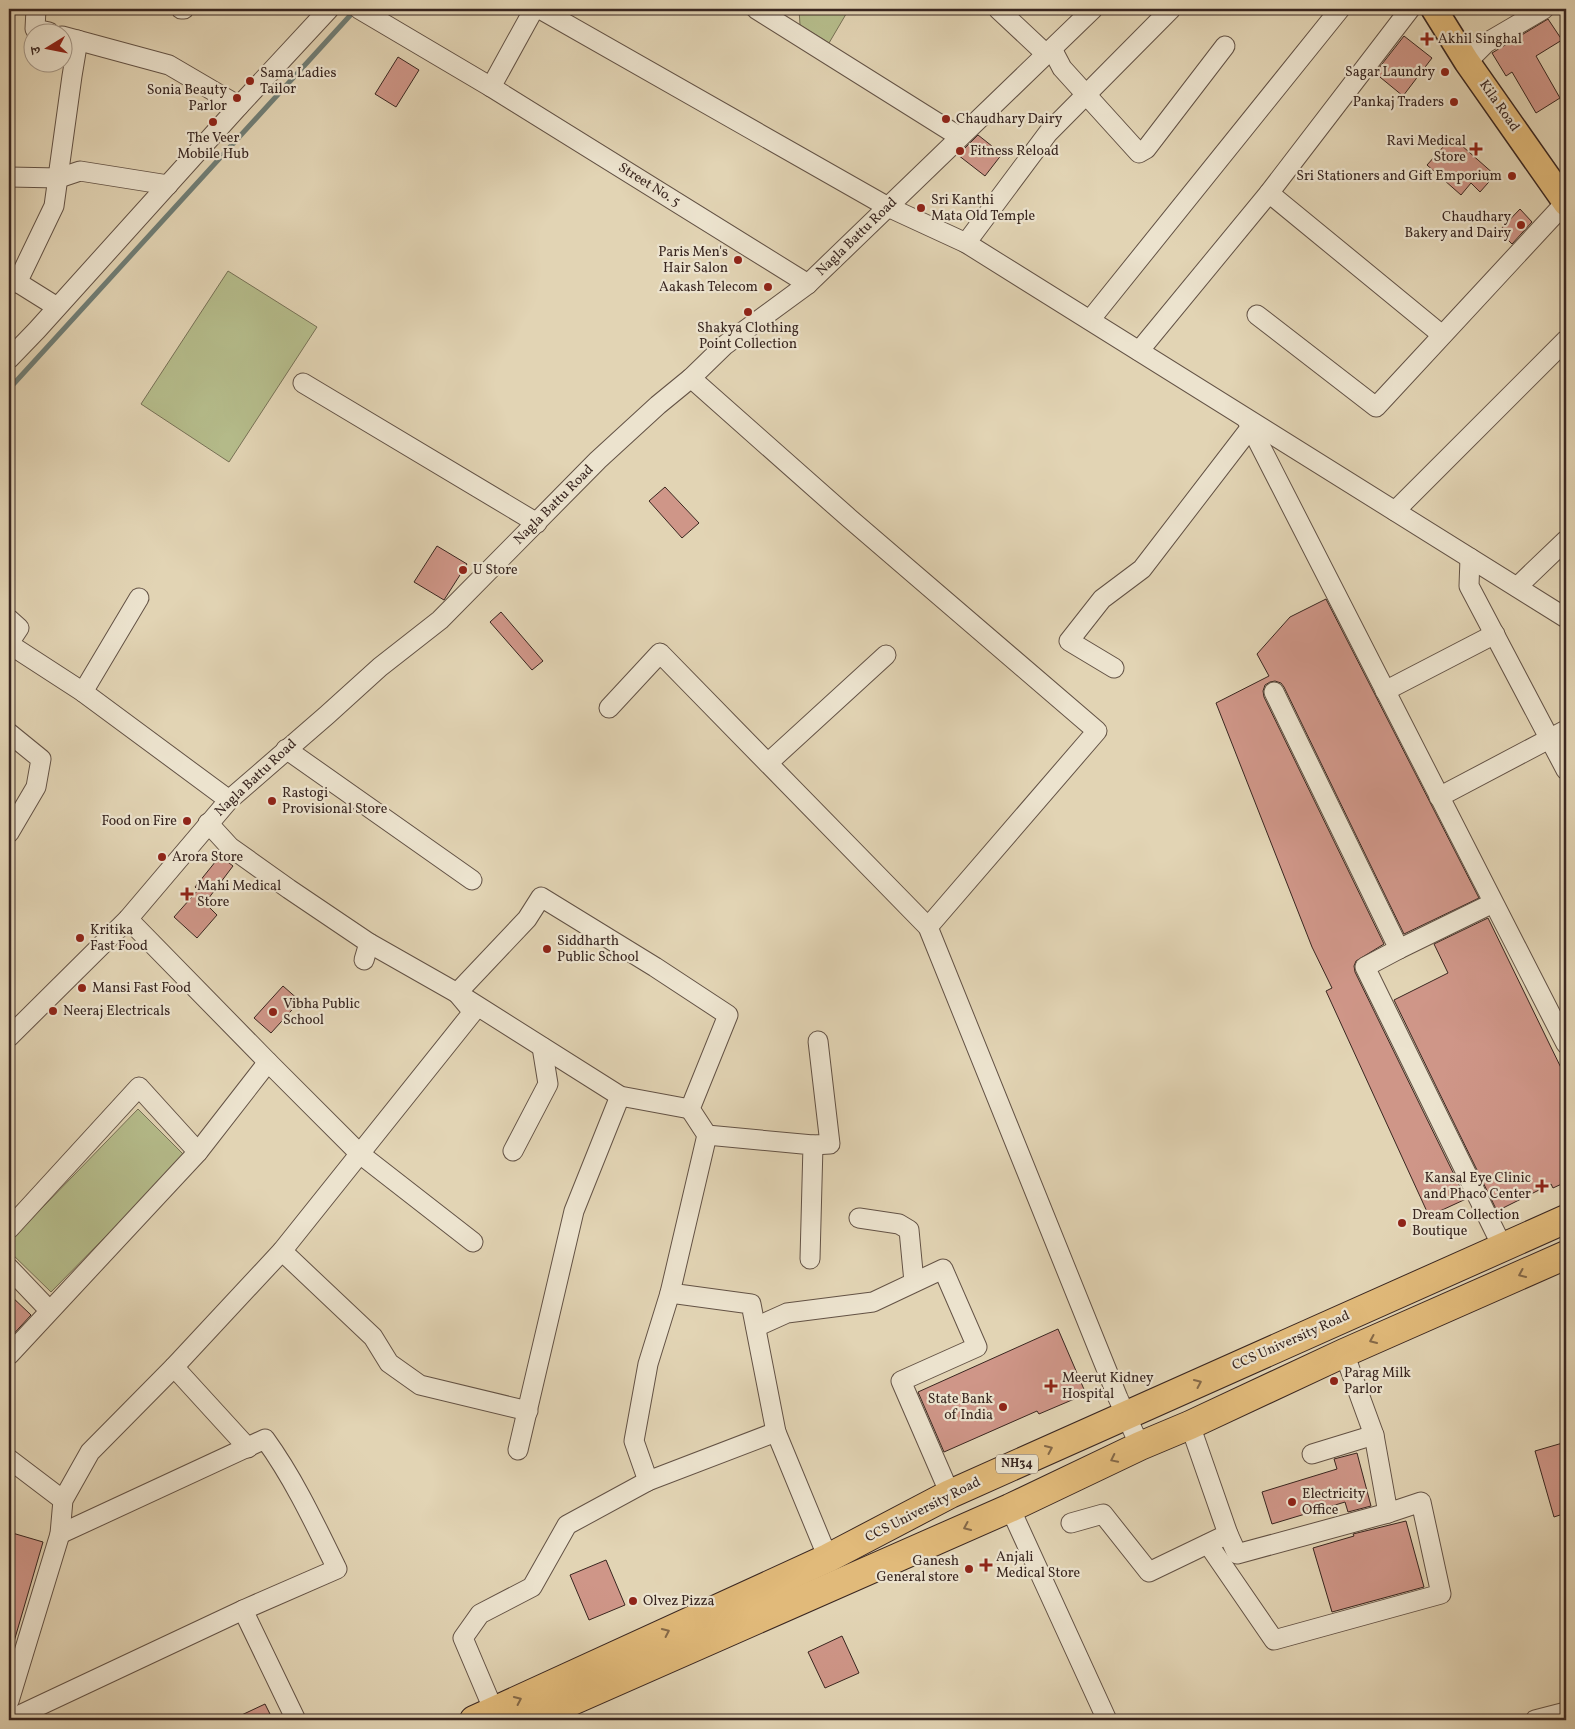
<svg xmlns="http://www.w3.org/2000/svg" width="1575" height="1729" font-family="Vollkorn,'Noto Serif Devanagari',serif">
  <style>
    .green { fill: #b5bc8b; stroke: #777156 }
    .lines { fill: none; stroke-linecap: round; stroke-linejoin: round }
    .stream { stroke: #707e76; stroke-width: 5 }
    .building { fill: #cf9688; stroke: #392620 }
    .minor-casing { stroke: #635245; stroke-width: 21 }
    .major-casing { stroke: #392620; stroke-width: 28 }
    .highway-casing { stroke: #392620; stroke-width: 30 }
    .minor { stroke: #ece3ce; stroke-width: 19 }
    .major { stroke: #e1ba7a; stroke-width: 25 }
    .highway { stroke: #e1ba7a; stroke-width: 28 }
    .oneway { stroke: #856948 }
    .poi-dot { fill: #8f2418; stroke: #ece3ce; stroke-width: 2 }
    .labels { text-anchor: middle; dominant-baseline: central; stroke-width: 4.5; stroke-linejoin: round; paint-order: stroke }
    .shield { fill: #ece3ce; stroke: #6f5f54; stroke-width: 1 }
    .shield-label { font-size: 12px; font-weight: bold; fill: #392620 }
    .poi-label { font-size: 14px; fill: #392620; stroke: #ece3ce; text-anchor: start }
    .street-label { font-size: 14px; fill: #392620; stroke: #ece3ce }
  </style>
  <rect width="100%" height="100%" fill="#e2d4b4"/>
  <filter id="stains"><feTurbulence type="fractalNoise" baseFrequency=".004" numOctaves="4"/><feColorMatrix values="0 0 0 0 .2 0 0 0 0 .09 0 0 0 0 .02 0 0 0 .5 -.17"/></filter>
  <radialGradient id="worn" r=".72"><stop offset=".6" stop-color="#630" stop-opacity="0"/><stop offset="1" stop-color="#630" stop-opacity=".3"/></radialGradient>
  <g class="green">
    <path d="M799 9H849L829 43 800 25Z"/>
    <path d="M228 271 317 327 229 462 141 404Z"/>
    <path d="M138 1109 185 1156 51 1292 9 1251V1242Z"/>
  </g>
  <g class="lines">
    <path class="stream" d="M9 389 356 9"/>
  </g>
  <g class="building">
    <path d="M1548 19 1562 40 1536 56 1560 98 1536 113 1512 72 1506 76 1492 53Z"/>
    <path d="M1404 36 1432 58 1403 96 1375 73Z"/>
    <path d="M398 57 419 70 396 107 375 94Z"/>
    <path d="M978 135 1002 154 985 176 958 155Z"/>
    <path d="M1452 137 1495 175 1480 192 1471 183 1461 195 1427 165Z"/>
    <path d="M1520 209 1532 222 1512 244 1499 231Z"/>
    <path d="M665 487 699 523 682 538 649 501Z"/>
    <path d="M437 546 467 564 444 600 414 582Z"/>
    <path d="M1326 599 1479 898 1404 934 1284 687 1281 683 1275 681 1270 682 1265 685 1263 691 1264 697 1384 944 1356 961 1354 966 1355 972 1466 1199 1429 1216 1326 991 1332 988 1312 947 1216 703 1269 676 1257 654 1290 617Z"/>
    <path d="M501 612 543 661 532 670 490 622Z"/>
    <path d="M220 856 233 866 205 903 217 915 197 938 174 917 198 890 195 887Z"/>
    <path d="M1488 918 1566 1078V1182L1553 1188 1551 1184 1497 1211 1394 1000 1448 973 1434 944Z"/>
    <path d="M283 986 300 1001 271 1033 254 1018Z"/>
    <path d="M9 1294 31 1315 9 1339Z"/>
    <path d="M1058 1329 1086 1394 1039 1414 1037 1411 944 1452 918 1392Z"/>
    <path d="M1566 1442V1513L1554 1517 1535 1451Z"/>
    <path d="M1357 1453 1371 1506 1348 1512 1345 1502 1272 1524 1262 1492 1337 1469 1334 1459Z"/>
    <path d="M1406 1521 1424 1587 1332 1612 1313 1548 1354 1536 1353 1534Z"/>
    <path d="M9 1532 43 1542 13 1645H9Z"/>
    <path d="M606 1560 625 1605 589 1620 570 1575Z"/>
    <path d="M842 1636 859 1673 825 1688 808 1652Z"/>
    <path d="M265 1704 273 1720H231Z"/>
  </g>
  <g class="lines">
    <defs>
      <g id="minor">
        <path d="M36 9 35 29 49 32"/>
        <path d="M181 9H184"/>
        <path d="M359 9 491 87 808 284"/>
        <path d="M540 9 888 207 966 243 1566 618"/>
        <path d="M756 9 960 137"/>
        <path d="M998 9 1046 54"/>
        <path d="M62 36 169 65 239 106"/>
        <path d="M1052 49 1062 68 1139 153 1146 149 1225 46"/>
        <path d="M1467 62 1486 43 1544 9"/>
        <path d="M491 87 534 9"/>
        <path d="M9 177 59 178 80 171 168 185"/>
        <path d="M1269 193 1442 335"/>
        <path d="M966 243 1048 133 1171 9"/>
        <path d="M9 277 57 307"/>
        <path d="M17 283 54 206 72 76 78 40"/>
        <path d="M1257 315 1376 407 1566 202"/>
        <path d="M1090 320 1340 9"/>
        <path d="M1139 351 1269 193 1410 9"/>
        <path d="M9 359 37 330 239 106 329 9"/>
        <path d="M691 378 849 518 1097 731 928 927"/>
        <path d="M303 383 537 523"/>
        <path d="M1247 420 1566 1044"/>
        <path d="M1395 511 1566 340"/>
        <path d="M1470 558 1469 586 1566 770"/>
        <path d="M1517 587 1566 540"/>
        <path d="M9 619 19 628 9 643"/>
        <path d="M9 644 83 692 229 800"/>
        <path d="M1114 668 1069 641 1102 599 1142 569 1251 427"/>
        <path d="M1385 691 1495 634"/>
        <path d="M83 692 139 598"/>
        <path d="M1274 692 1399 949 1365 967 1503 1248"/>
        <path d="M609 708 660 653 928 927 1118 1398 1140 1446"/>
        <path d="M9 733 41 759 36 787 9 833"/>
        <path d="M286 749 472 880"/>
        <path d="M768 763 886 655"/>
        <path d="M1439 797 1566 730"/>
        <path d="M208 823 230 847 289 889 369 943 457 993 620 1096 690 1109"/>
        <path d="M128 919 268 1062 360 1154 473 1242"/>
        <path d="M1399 949 1493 903"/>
        <path d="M364 960 369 943"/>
        <path d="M9 1037 128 919 229 800 327 715 380 667 440 620 598 460 658 405 691 378 725 345 808 284 1093 9"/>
        <path d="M707 1135 813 1145 810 1259"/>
        <path d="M813 1145 830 1144 818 1041"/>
        <path d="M513 1151 548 1084 542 1047"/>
        <path d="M859 1218 899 1224 909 1230 914 1282"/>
        <path d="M9 1229 139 1087 198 1152"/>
        <path d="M282 1251 373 1337 389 1363 420 1385 528 1411"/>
        <path d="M9 1268 49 1310"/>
        <path d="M756 1327 787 1313 873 1302 943 1269 977 1347 901 1381 950 1494"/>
        <path d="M9 1355 198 1152 268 1062"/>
        <path d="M174 1367 248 1448"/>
        <path d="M518 1450 574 1211 620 1096"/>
        <path d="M1312 1454 1374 1435"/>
        <path d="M9 1459 63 1500"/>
        <path d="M648 1481 634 1441 648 1364 670 1293"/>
        <path d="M1010 1508 1107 1720"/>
        <path d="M1071 1523 1103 1514 1149 1572 1228 1534 1190 1425"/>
        <path d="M1228 1534 1237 1554 1388 1513"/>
        <path d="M1208 1544 1274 1640 1441 1594 1421 1502 1388 1513 1374 1435 1344 1353"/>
        <path d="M243 1610 296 1720"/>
        <path d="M9 1701 60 1534 63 1500 90 1452 174 1367 282 1251 473 1012 457 993 527 919 541 897 655 967 728 1015 690 1109 707 1135 670 1293 751 1304 776 1432 828 1558"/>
        <path d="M494 1711 463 1638 480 1614 532 1587 567 1525 648 1481 776 1432"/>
        <path d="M9 1720 243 1610 337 1569C315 1524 294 1479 265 1439L60 1534"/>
        <path d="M1535 1720 1566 1712"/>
      </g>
      <path id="major" d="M1434 9 1467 62 1566 203"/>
      <g id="highway">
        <path d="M474 1720 828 1558 950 1494 1566 1219"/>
        <path d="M529 1720 1010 1508 1140 1446 1190 1425 1344 1353 1566 1255"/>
      </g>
    </defs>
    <use href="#minor" class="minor-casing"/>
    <use href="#major" class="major-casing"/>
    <use href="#highway" class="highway-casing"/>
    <use href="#minor" class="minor"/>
    <use href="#major" class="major"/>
    <use href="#highway" class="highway"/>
  </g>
  <defs><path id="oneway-chevron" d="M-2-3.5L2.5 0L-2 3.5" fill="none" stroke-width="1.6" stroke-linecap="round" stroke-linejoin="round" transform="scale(1.25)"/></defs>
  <g class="oneway">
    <use href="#oneway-chevron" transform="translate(1522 1274) rotate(156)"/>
    <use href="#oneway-chevron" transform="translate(1373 1340) rotate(156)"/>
    <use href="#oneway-chevron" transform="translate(1198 1383) rotate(-24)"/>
    <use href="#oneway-chevron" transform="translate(1049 1449) rotate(-24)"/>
    <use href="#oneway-chevron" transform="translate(1114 1459) rotate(154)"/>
    <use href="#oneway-chevron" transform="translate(967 1527) rotate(156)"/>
    <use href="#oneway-chevron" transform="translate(666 1632) rotate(-25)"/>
    <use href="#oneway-chevron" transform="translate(518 1700) rotate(-25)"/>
  </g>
  <g class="poi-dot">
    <path d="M1424.5 31.5h5v5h5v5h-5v5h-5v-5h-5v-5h5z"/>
    <circle cx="1445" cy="72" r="5"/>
    <circle cx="250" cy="81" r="5"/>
    <circle cx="237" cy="98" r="5"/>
    <circle cx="1454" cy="102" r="5"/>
    <circle cx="946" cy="119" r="5"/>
    <circle cx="213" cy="122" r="5"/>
    <path d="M1473.5 141.5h5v5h5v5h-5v5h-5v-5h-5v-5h5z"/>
    <circle cx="960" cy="151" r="5"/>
    <circle cx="1512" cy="176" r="5"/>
    <circle cx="921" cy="208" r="5"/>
    <circle cx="1521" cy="225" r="5"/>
    <circle cx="738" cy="260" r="5"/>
    <circle cx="768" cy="287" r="5"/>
    <circle cx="748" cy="312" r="5"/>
    <circle cx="463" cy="570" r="5"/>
    <circle cx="272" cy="801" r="5"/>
    <circle cx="187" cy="821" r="5"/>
    <circle cx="162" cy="857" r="5"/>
    <path d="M184.5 886.5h5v5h5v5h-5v5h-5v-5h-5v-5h5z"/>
    <circle cx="80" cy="938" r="5"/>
    <circle cx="547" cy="949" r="5"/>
    <circle cx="82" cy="988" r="5"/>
    <circle cx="53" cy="1011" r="5"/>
    <circle cx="273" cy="1012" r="5"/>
    <path d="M1539.5 1178.5h5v5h5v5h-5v5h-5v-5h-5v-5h5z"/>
    <circle cx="1402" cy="1223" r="5"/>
    <circle cx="1334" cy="1381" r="5"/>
    <path d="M1048.5 1378.5h5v5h5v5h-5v5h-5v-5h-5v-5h5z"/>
    <circle cx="1003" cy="1407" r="5"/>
    <circle cx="1292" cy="1502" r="5"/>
    <path d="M983.5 1557.5h5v5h5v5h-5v5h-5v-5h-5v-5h5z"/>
    <circle cx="969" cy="1569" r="5"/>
    <circle cx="633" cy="1601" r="5"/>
  </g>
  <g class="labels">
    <rect class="shield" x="996" y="1454.5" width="42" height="19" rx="4"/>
    <g class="shield-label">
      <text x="1017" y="1464">NH34</text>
    </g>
    <g class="poi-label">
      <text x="1438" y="39">Akhil Singhal</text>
      <text x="1435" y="72" text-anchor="end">Sagar Laundry</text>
      <text x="260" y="73">Sama Ladies<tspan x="260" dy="16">Tailor</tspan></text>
      <text x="227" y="90" text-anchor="end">Sonia Beauty<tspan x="227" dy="16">Parlor</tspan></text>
      <text x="1444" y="102" text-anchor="end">Pankaj Traders</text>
      <text x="956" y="119">Chaudhary Dairy</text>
      <text x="213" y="138" text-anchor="middle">The Veer<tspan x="213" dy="16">Mobile Hub</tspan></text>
      <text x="1466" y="141" text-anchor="end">Ravi Medical<tspan x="1466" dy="16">Store</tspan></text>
      <text x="970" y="151">Fitness Reload</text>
      <text x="1502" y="176" text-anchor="end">Sri Stationers and Gift Emporium</text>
      <text x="931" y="200">Sri Kanthi<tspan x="931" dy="16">Mata Old Temple</tspan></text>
      <text x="1511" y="217" text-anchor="end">Chaudhary<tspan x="1511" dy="16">Bakery and Dairy</tspan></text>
      <text x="728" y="252" text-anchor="end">Paris Men's<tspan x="728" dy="16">Hair Salon</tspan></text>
      <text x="758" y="287" text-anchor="end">Aakash Telecom</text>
      <text x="748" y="328" text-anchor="middle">Shakya Clothing<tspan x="748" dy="16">Point Collection</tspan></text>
      <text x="473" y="570">U Store</text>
      <text x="282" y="793">Rastogi<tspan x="282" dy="16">Provisional Store</tspan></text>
      <text x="177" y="821" text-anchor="end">Food on Fire</text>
      <text x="172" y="857">Arora Store</text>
      <text x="197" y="886">Mahi Medical<tspan x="197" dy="16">Store</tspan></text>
      <text x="90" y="930">Kritika<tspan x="90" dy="16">Fast Food</tspan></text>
      <text x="557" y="941">Siddharth<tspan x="557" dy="16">Public School</tspan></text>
      <text x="92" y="988">Mansi Fast Food</text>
      <text x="283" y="1004">Vibha Public<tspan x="283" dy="16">School</tspan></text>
      <text x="63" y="1011">Neeraj Electricals</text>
      <text x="1531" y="1178" text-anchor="end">Kansal Eye Clinic<tspan x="1531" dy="16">and Phaco Center</tspan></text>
      <text x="1412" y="1215">Dream Collection<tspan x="1412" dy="16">Boutique</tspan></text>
      <text x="1344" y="1373">Parag Milk<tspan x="1344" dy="16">Parlor</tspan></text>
      <text x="1062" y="1378">Meerut Kidney<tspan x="1062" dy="16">Hospital</tspan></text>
      <text x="993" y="1399" text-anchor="end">State Bank<tspan x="993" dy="16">of India</tspan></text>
      <text x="1302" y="1494">Electricity<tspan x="1302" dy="16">Office</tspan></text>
      <text x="996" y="1557">Anjali<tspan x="996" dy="16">Medical Store</tspan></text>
      <text x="959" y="1561" text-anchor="end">Ganesh<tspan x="959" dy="16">General store</tspan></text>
      <text x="643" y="1601">Olvez Pizza</text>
    </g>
    <g class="street-label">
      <text transform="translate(1499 106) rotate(55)">Kila Road</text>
      <text transform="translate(649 185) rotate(32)">Street No. 5</text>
      <text transform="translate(857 237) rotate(-44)">Nagla Battu Road</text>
      <text transform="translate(554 505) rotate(-45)">Nagla Battu Road</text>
      <text transform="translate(256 778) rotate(-43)">Nagla Battu Road</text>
      <text transform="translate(1291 1341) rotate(-24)">CCS University Road</text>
      <text transform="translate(923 1510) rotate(-27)">CCS University Road</text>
    </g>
  </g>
  <rect width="1575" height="1729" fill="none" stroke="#e2d4b4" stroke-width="30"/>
  <rect x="10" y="10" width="1555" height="1709" fill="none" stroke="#392620" stroke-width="2.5"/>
  <rect x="15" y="15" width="1545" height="1699" fill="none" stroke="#392620"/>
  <g transform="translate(48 48) rotate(260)"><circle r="24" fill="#ece3ce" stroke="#a49788"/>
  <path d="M0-4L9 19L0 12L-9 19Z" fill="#8f2418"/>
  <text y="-8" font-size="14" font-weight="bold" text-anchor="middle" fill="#392620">उ</text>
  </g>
  <rect width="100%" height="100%" filter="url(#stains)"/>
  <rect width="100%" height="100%" fill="url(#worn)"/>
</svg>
